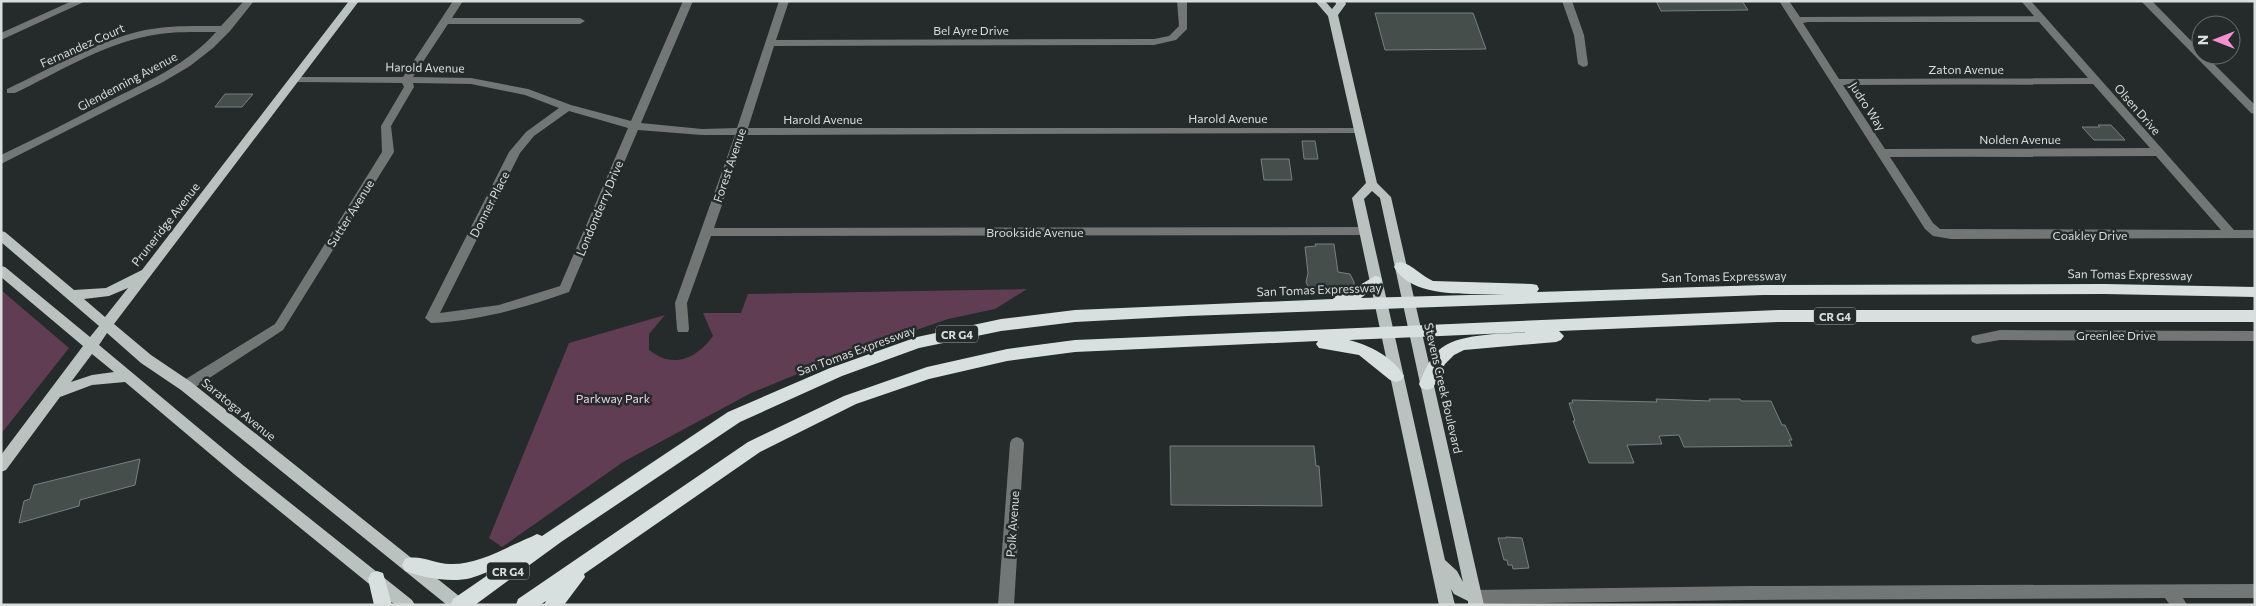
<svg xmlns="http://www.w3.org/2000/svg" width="2256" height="606" font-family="Commissioner,sans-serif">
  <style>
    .green { fill: #603d53 }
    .building { fill: #464e4c; stroke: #78807f }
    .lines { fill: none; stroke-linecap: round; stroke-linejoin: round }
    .minor { fill: #727675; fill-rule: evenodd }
    .major { fill: #bac2c0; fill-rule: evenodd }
    .highway { fill: #d7e0de; fill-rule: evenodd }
    .labels { text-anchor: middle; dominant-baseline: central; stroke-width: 5; stroke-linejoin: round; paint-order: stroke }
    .shield { fill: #242b2a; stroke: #a3a8a7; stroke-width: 1 }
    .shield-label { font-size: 11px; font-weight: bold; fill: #d9dedd }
    .street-label { font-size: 12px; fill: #d9dedd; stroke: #242b2a }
    .park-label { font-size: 12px; fill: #f5cfe5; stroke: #242b2a }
  </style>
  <rect width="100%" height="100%" fill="#242b2a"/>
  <g class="green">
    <path d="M1027 289 995 309 948 319 844 355 751 393 623 462 502 547 489 538 569 343 665 315 649 334V350C654 353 660 358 666 359 686 364 702 351 713 336L703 313H741L748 294Z"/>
    <path d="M1 290 69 348 1 434Z"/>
  </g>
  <g class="building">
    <path d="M1656 1H1742L1748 10 1661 11Z"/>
    <path d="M1375 13H1473L1486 49 1385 50Z"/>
    <path d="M225 94H253L242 107H215Z"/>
    <path d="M2098 125H2111L2125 140H2094L2082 127H2100Z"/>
    <path d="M1302 141H1315L1318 159H1304Z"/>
    <path d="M1261 159H1289L1292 180H1264Z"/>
    <path d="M1315 244H1334L1338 272 1350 274 1354 282V287L1339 291H1310L1306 282 1308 273 1305 247 1316 246Z"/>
    <path d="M1656 399 1710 401 1709 399H1740L1741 401H1771L1782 425H1785L1792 440H1789L1792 446 1684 447 1679 435 1659 436 1662 444 1627 445 1634 463H1589L1573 421H1575L1569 403H1573L1572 400 1657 402Z"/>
    <path d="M1170 446H1314L1316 466H1319L1322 506 1171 505Z"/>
    <path d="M140 459 135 485 80 500 79 506 19 523 24 501 30 499 34 485Z"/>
    <path d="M1506 537 1522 538 1529 568 1513 569 1512 565H1508L1507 560H1504L1498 538H1506Z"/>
  </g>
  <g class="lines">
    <g class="minor">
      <path d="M72 1H86L1 40V33Z"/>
      <path d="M244 1H254L230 31 213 48 190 66 163 82 1 164V155C37 138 72 120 107 102 146 82 187 65 216 32 193 32 170 31 148 36 101 45 57 73 15 93H7V89C52 68 96 41 145 30 170 25 196 26 221 26Z"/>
      <path d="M453 1H463L452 18H580L585 21 580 24H448L413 77 471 78 528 89 571 105 631 121 683 1H693L641 123 702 129 737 128 779 1H789L776 40 1154 39 1169 36 1179 26 1177 1H1187V29L1176 40 1154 45 774 46 748 128H1358L1362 129 1363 131 1362 133 746 135 714 228 1365 227 1371 231 1365 235 711 236 687 303 689 329 688 332H678L677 329 675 303 735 135H702L638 130 569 292C524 308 479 321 431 323L425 318 509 152 526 132 559 108 525 95 471 84 413 83 414 87 391 126 394 152 283 330 191 390H181L179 386 181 382 275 324 382 152 381 126 404 87 402 83 295 82 290 79 291 77H403ZM569 111 628 128 560 286 499 305 440 313 520 153 534 136Z"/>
      <path d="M1562 1H1572L1584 35 1588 64 1587 66 1583 67 1578 64 1574 35Z"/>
      <path d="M1779 1H1789L1800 17 2034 16 2021 1H2031L2234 230H2255V238L1951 239 1933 236 1925 229ZM1808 22H2039L2088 78 1839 79 1803 23ZM2093 84 2150 148 1885 149 1843 85ZM2156 156 2221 230 1940 229 1933 223 1890 157Z"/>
      <path d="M2141 1H2152L2201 51V55H2205L2255 105V114L2251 113Z"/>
      <path d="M2000 330 2255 331V341L2000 340 1977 344 1972 342 1971 339 1972 336Z"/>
      <path d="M1017 437 1022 439 1024 443 1014 605H998L1010 443 1012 439Z"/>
      <path d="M2255 584V598H2183L2187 605H2170L2165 598 1749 600 1474 604 1469 602 1466 597 1469 592 1474 590 1749 586Z"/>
    </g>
    <g class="major">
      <path d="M349 1H359L114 324 151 355 191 382 464 600 467 605H447L181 390 141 363 107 333 99 345 244 466 412 600 415 605H395L234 474 125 382 92 385 60 397 6 470 1 472V455L83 346 1 277V266L5 267 90 337 99 326 1 242V231L5 232 74 290 106 288 142 270ZM128 288 105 317 84 299 109 296ZM92 354 114 372 92 375 71 382Z"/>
      <path d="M1315 1H1325L1332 9 1336 4 1335 1H1345L1346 4 1338 15 1377 183 1391 197 1484 605H1468V601L1454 594 1451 589 1455 605H1439L1352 198 1366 183 1328 16ZM1372 191 1380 198 1463 582 1457 571 1445 560 1364 199Z"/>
    </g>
    <g class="highway">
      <path d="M1401 262C1413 265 1421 276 1433 281L1532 284 1537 285 1539 289 1537 292 1763 285 2105 284 2255 287V297L2105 294 1763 295 1188 316 1075 322 1001 331 919 348 842 376 740 422 561 542 475 605H451L453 599 501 566C491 570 481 575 471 578 451 583 424 578 405 571L402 565 405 559C419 554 435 564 450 564 478 565 506 547 531 537L537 534 542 536 728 412 830 368 917 337 1001 319 1075 310 1333 299 1335 296 1350 291 1375 276 1380 277 1382 281 1361 298 1505 294C1472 293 1413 300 1394 267L1396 263Z"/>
      <path d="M1778 310H2255V322H1778L1559 331 1564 336 1561 340 1556 342 1464 350 1454 355 1445 364 1433 388 1427 390 1421 388 1419 384C1424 372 1429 359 1439 350 1458 332 1508 334 1534 332L1349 340C1369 345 1393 357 1404 376L1402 380 1396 382 1390 380 1359 355 1319 348 1316 344 1318 341 1075 352 1007 361 929 379 856 404 760 452 584 574 585 577 564 605H544L546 601 540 605H516L518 599 748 442 844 396 927 367 1007 349 1075 340Z"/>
      <path d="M377 571 383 573 392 605H374L368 579 371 573Z"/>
    </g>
  </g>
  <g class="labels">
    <g class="shield">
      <rect x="1814" y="307.5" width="42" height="17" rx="4"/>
      <rect x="936" y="325.5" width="42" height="17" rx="4"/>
      <rect x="487" y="562.5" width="42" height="17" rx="4"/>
    </g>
    <g class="shield-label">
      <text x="1835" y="316">CR G4</text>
      <text x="957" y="334">CR G4</text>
      <text x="508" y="571">CR G4</text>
    </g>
    <g class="street-label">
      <text x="971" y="30">Bel Ayre Drive</text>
      <text transform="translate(82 45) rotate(-24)">Fernandez Court</text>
      <text transform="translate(425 67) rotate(1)">Harold Avenue</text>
      <text x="1966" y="69">Zaton Avenue</text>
      <text transform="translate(127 81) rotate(-28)">Glendenning Avenue</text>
      <text transform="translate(1868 106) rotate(57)">Judro Way</text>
      <text transform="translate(2138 109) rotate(49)">Olsen Drive</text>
      <text x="1228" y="118">Harold Avenue</text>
      <text x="823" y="119">Harold Avenue</text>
      <text x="2020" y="139">Nolden Avenue</text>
      <text transform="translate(729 165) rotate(-71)">Forest Avenue</text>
      <text transform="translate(489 204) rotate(-63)">Donner Place</text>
      <text transform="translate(599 208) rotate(-67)">Londonderry Drive</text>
      <text transform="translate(350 213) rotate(-58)">Sutter Avenue</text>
      <text transform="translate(165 224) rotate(-52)">Pruneridge Avenue</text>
      <text x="1035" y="232">Brookside Avenue</text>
      <text x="2090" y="235">Coakley Drive</text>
      <text transform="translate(2130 274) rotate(1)">San Tomas Expressway</text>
      <text transform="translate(1724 276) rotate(-1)">San Tomas Expressway</text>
      <text transform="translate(1319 289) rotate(-2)">San Tomas Expressway</text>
      <text x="2116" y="335">Greenlee Drive</text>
      <text transform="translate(856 350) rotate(-20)">San Tomas Expressway</text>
      <text transform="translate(1444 388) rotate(77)">Stevens Creek Boulevard</text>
      <text transform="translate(239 409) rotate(39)">Saratoga Avenue</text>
      <text transform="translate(1012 524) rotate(-86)">Polk Avenue</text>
    </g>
    <g class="park-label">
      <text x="613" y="398">Parkway Park</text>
    </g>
  </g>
  <rect width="2256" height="606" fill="none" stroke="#d9dedd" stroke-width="5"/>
  <g transform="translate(2216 40) rotate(270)"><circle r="24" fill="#242b2a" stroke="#6c7372"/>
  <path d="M0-4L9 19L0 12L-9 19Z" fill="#f690d0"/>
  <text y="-8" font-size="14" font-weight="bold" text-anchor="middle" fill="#d9dedd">N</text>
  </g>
</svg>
